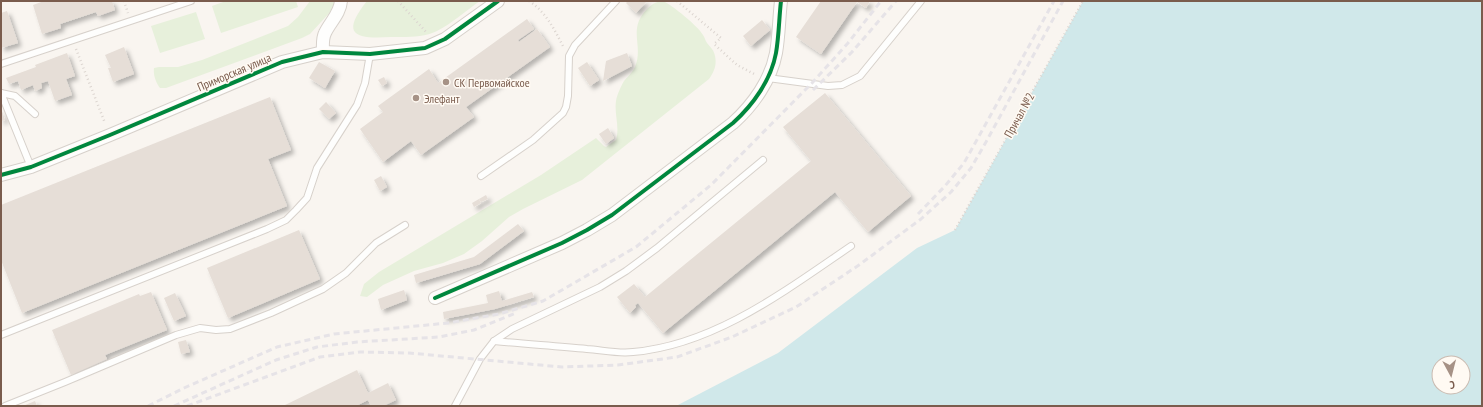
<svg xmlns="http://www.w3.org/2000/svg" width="1483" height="407" font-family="'PT Sans Narrow',sans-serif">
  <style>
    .green { fill: #e7f0db }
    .water { fill: #d0e8ea; fill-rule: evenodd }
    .building { fill: #e6ded7; filter: url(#shadow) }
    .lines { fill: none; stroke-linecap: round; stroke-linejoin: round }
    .service-casing { stroke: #d7d1cb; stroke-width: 8 }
    .minor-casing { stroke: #d7d1cb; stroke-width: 14 }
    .path { stroke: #dcd5d0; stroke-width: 2.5; stroke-dasharray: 1 3; stroke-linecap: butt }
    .service { stroke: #fefefd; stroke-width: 6 }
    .minor { stroke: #fefefd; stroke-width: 12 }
    .rail { stroke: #e6e3e7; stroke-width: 3; stroke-dasharray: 6 4; stroke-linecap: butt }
    .cycleway-casing { stroke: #fffaf3; stroke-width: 6 }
    .cycleway { stroke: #00873e; stroke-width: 4 }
    .poi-dot { fill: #a69286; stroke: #fffaf3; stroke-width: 1.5 }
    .labels { text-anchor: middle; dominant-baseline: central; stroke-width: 3; stroke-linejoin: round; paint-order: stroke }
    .street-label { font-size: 12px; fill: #7a5c4d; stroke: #fffaf3 }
    .poi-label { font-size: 12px; fill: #7a5c4d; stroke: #fffaf3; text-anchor: start }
  </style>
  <defs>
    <filter id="shadow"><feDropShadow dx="3.5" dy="3.5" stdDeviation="2" flood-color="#0004"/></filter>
  </defs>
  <rect width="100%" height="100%" fill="#f9f5f0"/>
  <g class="green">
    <path d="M226 1H296L298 7 221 33 212 6Z"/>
    <path d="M310 1H335L333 9 310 34 302 38 166 88H160C156 83 153 75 154 68L159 67H178L202 60 288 26 298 17Z"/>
    <path d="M367 1H480C467 10 451 24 437 31 423 38 407 37 391 37 357 39 339 36 367 1Z"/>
    <path d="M663 1C672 5 698 26 703 35 705 38 705 40 707 43 711 48 714 50 715 56 717 65 714 72 709 79L582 180 523 209 509 217 482 241 464 254 443 263 414 271 383 285 367 297 360 296 364 284 379 272 541 175 596 138 604 146 606 147 616 140C620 127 614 114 616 101 617 95 621 86 624 81 628 76 633 72 635 67 644 45 627 30 647 9 653 4 654 2 663 1Z"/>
    <path d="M196 12 205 39 160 53 151 26Z"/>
  </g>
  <path class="water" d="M1083 1H1482V406H676L778 353 917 248 955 230ZM1439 363H1463V387H1439Z"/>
  <g class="building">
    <path d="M44 1H112L115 10 98 16 96 12 60 24 61 28 42 34 33 5Z"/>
    <path d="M628 1H647L636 13 626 3Z"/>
    <path d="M821 1H870L866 8 857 2 821 54 796 37Z"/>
    <path d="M7 11 18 43 1 48V13Z"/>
    <path d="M527 19 534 29 518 40 519 42 537 29 550 47 466 107 474 117 421 155 411 141 383 162 360 129 383 112 378 106 429 69 438 83Z"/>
    <path d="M762 20 770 30 751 46 743 36Z"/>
    <path d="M124 47 134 74 113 82 108 68H111L105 55Z"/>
    <path d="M67 53 75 76 66 79 72 95 55 101 48 81 41 83 42 88 35 91 33 85 21 90 18 81 9 84 6 78 36 67 35 65Z"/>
    <path d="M627 53 632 66 603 81 606 61Z"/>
    <path d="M319 62 335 71 325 88 309 78Z"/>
    <path d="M587 62 599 80 590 86 578 68Z"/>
    <path d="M384 77 387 83 382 86 378 80Z"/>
    <path d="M825 93 911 196 868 232 835 192 663 333 638 303 635 305 636 307 630 313 617 297 634 284 645 297 811 161 783 127Z"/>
    <path d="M270 97 291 150 268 159 287 206 22 313 1 260V205Z"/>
    <path d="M326 102 336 113 329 119 319 109Z"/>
    <path d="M1 108 5 120 1 121Z"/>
    <path d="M608 128 614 138 606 144 599 134Z"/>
    <path d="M381 176 387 187 380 191 374 180Z"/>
    <path d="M486 195 488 199 481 202 479 199Z"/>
    <path d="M479 199 481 203 474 207 472 203Z"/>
    <path d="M518 224 524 231 480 264 416 283 414 275 474 257Z"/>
    <path d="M299 230 320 279 228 318 207 268Z"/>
    <path d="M404 290 407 300 381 310 378 299Z"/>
    <path d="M499 291 502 301 532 292 534 297 495 309 444 319 443 312 488 303 486 295Z"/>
    <path d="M151 292 167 330 105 355 107 359 71 375 52 330 139 294 140 296Z"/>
    <path d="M175 293 186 316 174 321 164 298Z"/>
    <path d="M186 340 190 352 181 354 178 342Z"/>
    <path d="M357 370 368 393 388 383 396 400 383 406H371L368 400 356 406H283Z"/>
    <path d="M35 401 37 406H23Z"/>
  </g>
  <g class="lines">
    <defs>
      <g id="service">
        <path d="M1 64 191 1"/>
        <path d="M768 78 828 86 842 85 860 76 921 1"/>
        <path d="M1 93 31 167"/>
        <path d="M1 93 15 96 35 114"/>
        <path d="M481 176 533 140 563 113 566 107 568 96 569 56 575 45 616 1"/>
        <path d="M1 335 267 229 286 220 296 210 307 198 317 168 357 105 365 83 370 54"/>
        <path d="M494 341C525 344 556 346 587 349 602 350 618 354 633 352 714 345 785 291 851 246"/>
        <path d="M5 406 65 382 176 335 200 328 216 330 230 329 271 313 323 289 346 273 376 243 405 225"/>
        <path d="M455 406 480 359 494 341 512 329 600 287 626 271 657 248 763 160"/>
      </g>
      <g id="minor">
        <path d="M323 52C323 46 322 39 325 33 330 22 340 14 341 1"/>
        <path d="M1 175 31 167 110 135 282 62 323 52 370 54 425 48 445 39 498 1"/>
        <path d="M435 298 562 243 587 230 612 215 733 123C753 105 771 80 776 53 779 36 779 18 781 1"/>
      </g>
    </defs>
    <use href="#service" class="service-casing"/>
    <use href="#minor" class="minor-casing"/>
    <g class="path">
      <path d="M124 1 128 13"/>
      <path d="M398 1 427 33"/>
      <path d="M529 1C546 12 554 29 563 46"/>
      <path d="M677 1 721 38 714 44 737 65 756 75"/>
      <path d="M76 49 105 123"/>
      <path d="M955 230 1083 1"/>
    </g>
    <use href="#service" class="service"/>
    <use href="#minor" class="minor"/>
    <g class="rail">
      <path d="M813 90 852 52 896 1"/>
      <path d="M918 214 945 186 964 163 1054 1"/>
      <path d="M148 406 184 388 277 347 334 334 448 323 499 314 543 301 636 247 711 185 812 83 848 43 881 1"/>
      <path d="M174 406 276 360 317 347 357 342 439 337 474 330 516 313"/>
      <path d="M187 406 320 357 360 352 409 353 562 367 618 365 677 357 732 337 796 307 859 265 921 219 951 192 971 168 986 142 1063 1"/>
    </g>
    <defs>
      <g id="cycleway">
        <path d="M1 175 31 167 110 135 282 62 323 52 370 54 425 48 445 39 498 1"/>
        <path d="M435 298 562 243 587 230 612 215 733 123C753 105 771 80 776 53 779 36 779 18 781 1"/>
      </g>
    </defs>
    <use href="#cycleway" class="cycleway-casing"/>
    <use href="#cycleway" class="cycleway"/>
  </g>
  <g class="poi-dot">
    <circle cx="446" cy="82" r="4"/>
    <circle cx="416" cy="98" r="4"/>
  </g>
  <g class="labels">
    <g class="street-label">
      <text transform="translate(234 72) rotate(-23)">Приморская улица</text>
      <text transform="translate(1019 115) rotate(-61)">Причал №2</text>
    </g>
    <g class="poi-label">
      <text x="454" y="82">СК Первомайское</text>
      <text x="424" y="98">Элефант</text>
    </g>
  </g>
  <rect width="1483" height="407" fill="none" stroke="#7a5c4d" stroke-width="4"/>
  <g transform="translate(1451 375) rotate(173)"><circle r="19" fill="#fffaf3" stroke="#cabbb1"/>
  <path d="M0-3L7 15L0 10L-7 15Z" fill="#a69286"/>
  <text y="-6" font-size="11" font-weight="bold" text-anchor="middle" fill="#7a5c4d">С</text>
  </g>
</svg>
